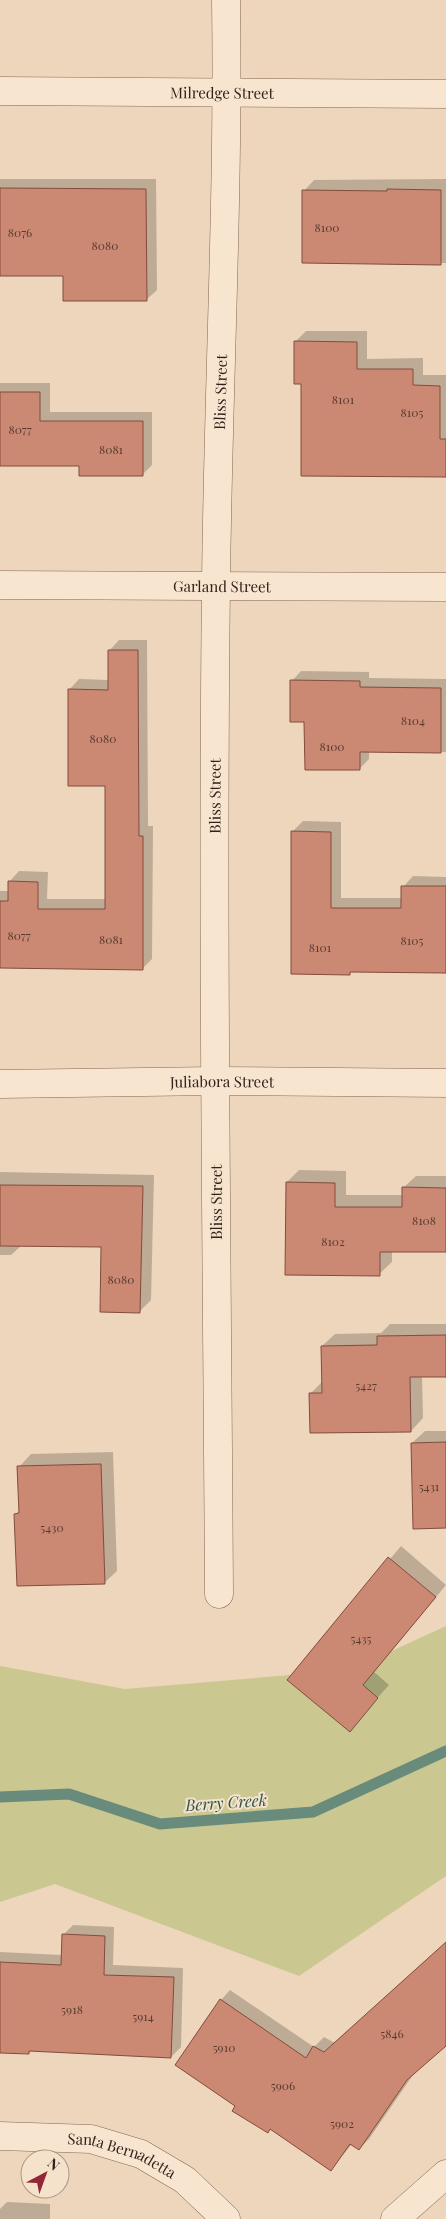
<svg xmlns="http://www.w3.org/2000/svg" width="446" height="2219" font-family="'Playfair Display',serif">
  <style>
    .green { fill: #cac791 }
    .shadow { fill: #0003 }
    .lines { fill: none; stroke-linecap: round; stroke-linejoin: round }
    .stream { stroke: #688b7c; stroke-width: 11 }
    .building { fill: #cb8872; stroke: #834c3c }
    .minor-casing { stroke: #846756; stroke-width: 29 }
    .minor { stroke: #f8e5cf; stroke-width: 28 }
    .labels { text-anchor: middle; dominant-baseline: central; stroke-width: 4; stroke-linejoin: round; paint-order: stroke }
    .number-label { font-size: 12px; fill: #593c31 }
    .street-label { font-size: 15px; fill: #33221b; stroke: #f4e2cb }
    .water-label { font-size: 16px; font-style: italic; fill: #2a5349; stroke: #f4e2cb }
  </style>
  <rect width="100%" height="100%" fill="#edd6bc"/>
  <path class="green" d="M446 1626V1876L299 1976 55 1884 0 1902V1666L125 1689 350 1670Z"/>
  <g class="shadow">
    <path d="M0 179H156L157 290 146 300 65 275 0 274Z"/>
    <path d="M446 179V263L303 262 304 191 314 180Z"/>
    <path d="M306 331H367V359L423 358V375H446V476L302 383 295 342Z"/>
    <path d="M0 383H50V412H152V465L142 475 80 465H0Z"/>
    <path d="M119 640H147L148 826H153L152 959 142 969 0 968V891H9V882L19 871 48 872 47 899H106V785L69 690 79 679 109 680V651Z"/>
    <path d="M301 671 369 672V678L446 679V752L369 751V759L359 769 306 721 292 681Z"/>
    <path d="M303 821 341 822V898H403V887L413 876 446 877V972L352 971 349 973 292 832Z"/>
    <path d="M299 1170 346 1171V1195H403V1188L416 1176H446V1251H392V1262L379 1274 287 1182Z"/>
    <path d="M0 1172 154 1175 151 1300 140 1311 102 1245H22L11 1255H0Z"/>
    <path d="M390 1324H446V1375L422 1376 423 1418 411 1431 311 1393 323 1381 322 1346 335 1334 381 1333Z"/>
    <path d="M425 1431H446V1527L412 1443Z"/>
    <path d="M113 1452 117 1571 104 1583 16 1514 20 1510 19 1467 31 1454Z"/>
    <path d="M401 1546 446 1585 374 1672 389 1685 349 1730 288 1680Z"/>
    <path d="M73 1925 114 1927 113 1965 183 1968 181 2047 171 2057 32 2050 29 2053 0 2051V1952L62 1955 63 1935Z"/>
    <path d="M446 1942V2044L415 2072 369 2139 359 2149 352 2144 331 2169 271 2128 268 2132 237 2105 221 2000 230 1990 314 2047 324 2037 335 2043Z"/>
    <path d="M7 2202 50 2204V2219H0V2209Z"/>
  </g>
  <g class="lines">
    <path class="stream" d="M0 1797 69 1794 160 1824 313 1812 446 1751"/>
  </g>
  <g class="building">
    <path d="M0 188 146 189 147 301H63V276H0Z"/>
    <path d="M387 189 441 190V265L302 263V190L387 191Z"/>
    <path d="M294 341 357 342V369H413V385L440 386V439H446V477L301 476V384H294Z"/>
    <path d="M0 392H40V421H143V476H79V466H0Z"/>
    <path d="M108 650H138L139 836H143V970L0 968V901H8V881L38 882V909H105V786H68V689L108 690Z"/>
    <path d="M290 680 360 681V687L441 688V753L360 752V770H305L304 722H290Z"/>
    <path d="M291 831 331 832V908H401V886H446V973L350 972V975L291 974Z"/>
    <path d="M286 1182 335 1183V1207H402V1187L446 1188V1252H380V1276L285 1275Z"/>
    <path d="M0 1185 143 1186 140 1313 100 1312 101 1247 0 1246Z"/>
    <path d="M446 1335V1377H410L411 1432 310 1433 309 1393H322L321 1346 377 1345V1336Z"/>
    <path d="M446 1442V1528L413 1529 411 1443Z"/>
    <path d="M101 1464 105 1584 17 1586 14 1514 19 1513 17 1466Z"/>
    <path d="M388 1557 436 1597 363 1685 378 1698 350 1732 287 1680Z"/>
    <path d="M62 1934 105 1936 104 1975 174 1977 171 2058 29 2051V2054L0 2053V1962L61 1965Z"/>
    <path d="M446 1942V2046L407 2080 359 2150 350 2144 331 2171 270 2129 268 2133 232 2111 235 2106 175 2065 220 1999 306 2058 313 2046 324 2052Z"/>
  </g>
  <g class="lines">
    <defs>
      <g id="minor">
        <path id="s1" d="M0 91 446 94"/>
        <path id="s2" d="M0 585 446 587"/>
        <path id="s3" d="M0 1084 215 1081 446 1083"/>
        <path id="s4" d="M219 1594C217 1258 212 921 216 585 218 390 229 195 226 0"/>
        <path id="s5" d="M0 2136 91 2139 141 2154 185 2180 226 2219"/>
        <path d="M395 2219 446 2174"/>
      </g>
    </defs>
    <use href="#minor" class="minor-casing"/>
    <use href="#minor" class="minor"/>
  </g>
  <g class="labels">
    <g class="number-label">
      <text x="327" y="227">8100</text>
      <text x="20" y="232">8076</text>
      <text x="105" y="245">8080</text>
      <text x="343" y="399">8101</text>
      <text x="412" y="412">8105</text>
      <text x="20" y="429">8077</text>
      <text x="111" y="449">8081</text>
      <text x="413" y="720">8104</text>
      <text x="103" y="738">8080</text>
      <text x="332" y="746">8100</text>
      <text x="19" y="935">8077</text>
      <text x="111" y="939">8081</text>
      <text x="412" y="940">8105</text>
      <text x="320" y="947">8101</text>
      <text x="424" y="1220">8108</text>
      <text x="333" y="1241">8102</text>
      <text x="121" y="1279">8080</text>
      <text x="366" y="1385">5427</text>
      <text x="429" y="1486">5431</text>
      <text x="52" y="1527">5430</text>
      <text x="361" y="1638">5435</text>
      <text x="72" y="2009">5918</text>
      <text x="143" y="2016">5914</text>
      <text x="392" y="2033">5846</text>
      <text x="224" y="2047">5910</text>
      <text x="283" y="2085">5906</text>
      <text x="342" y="2123">5902</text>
    </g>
    <g class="street-label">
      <text stroke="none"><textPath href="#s1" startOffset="222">Milredge Street</textPath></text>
      <text stroke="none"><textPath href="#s4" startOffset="1202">Bliss Street</textPath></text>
      <text stroke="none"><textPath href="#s2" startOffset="222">Garland Street</textPath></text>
      <text stroke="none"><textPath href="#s4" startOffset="798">Bliss Street</textPath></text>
      <text stroke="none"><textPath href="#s3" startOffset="222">Juliabora Street</textPath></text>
      <text transform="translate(216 1202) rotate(-90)">Bliss Street</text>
      <text stroke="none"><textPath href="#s5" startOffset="125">Santa Bernadetta</textPath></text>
    </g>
    <g class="water-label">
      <text transform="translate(226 1802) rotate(-4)">Berry Creek</text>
    </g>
  </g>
  <g transform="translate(45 2174) rotate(41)"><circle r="24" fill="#f4e2cb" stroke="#a79585"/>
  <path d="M0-4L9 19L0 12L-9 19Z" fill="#922739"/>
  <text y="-8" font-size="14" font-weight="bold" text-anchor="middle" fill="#33221b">N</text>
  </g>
</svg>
